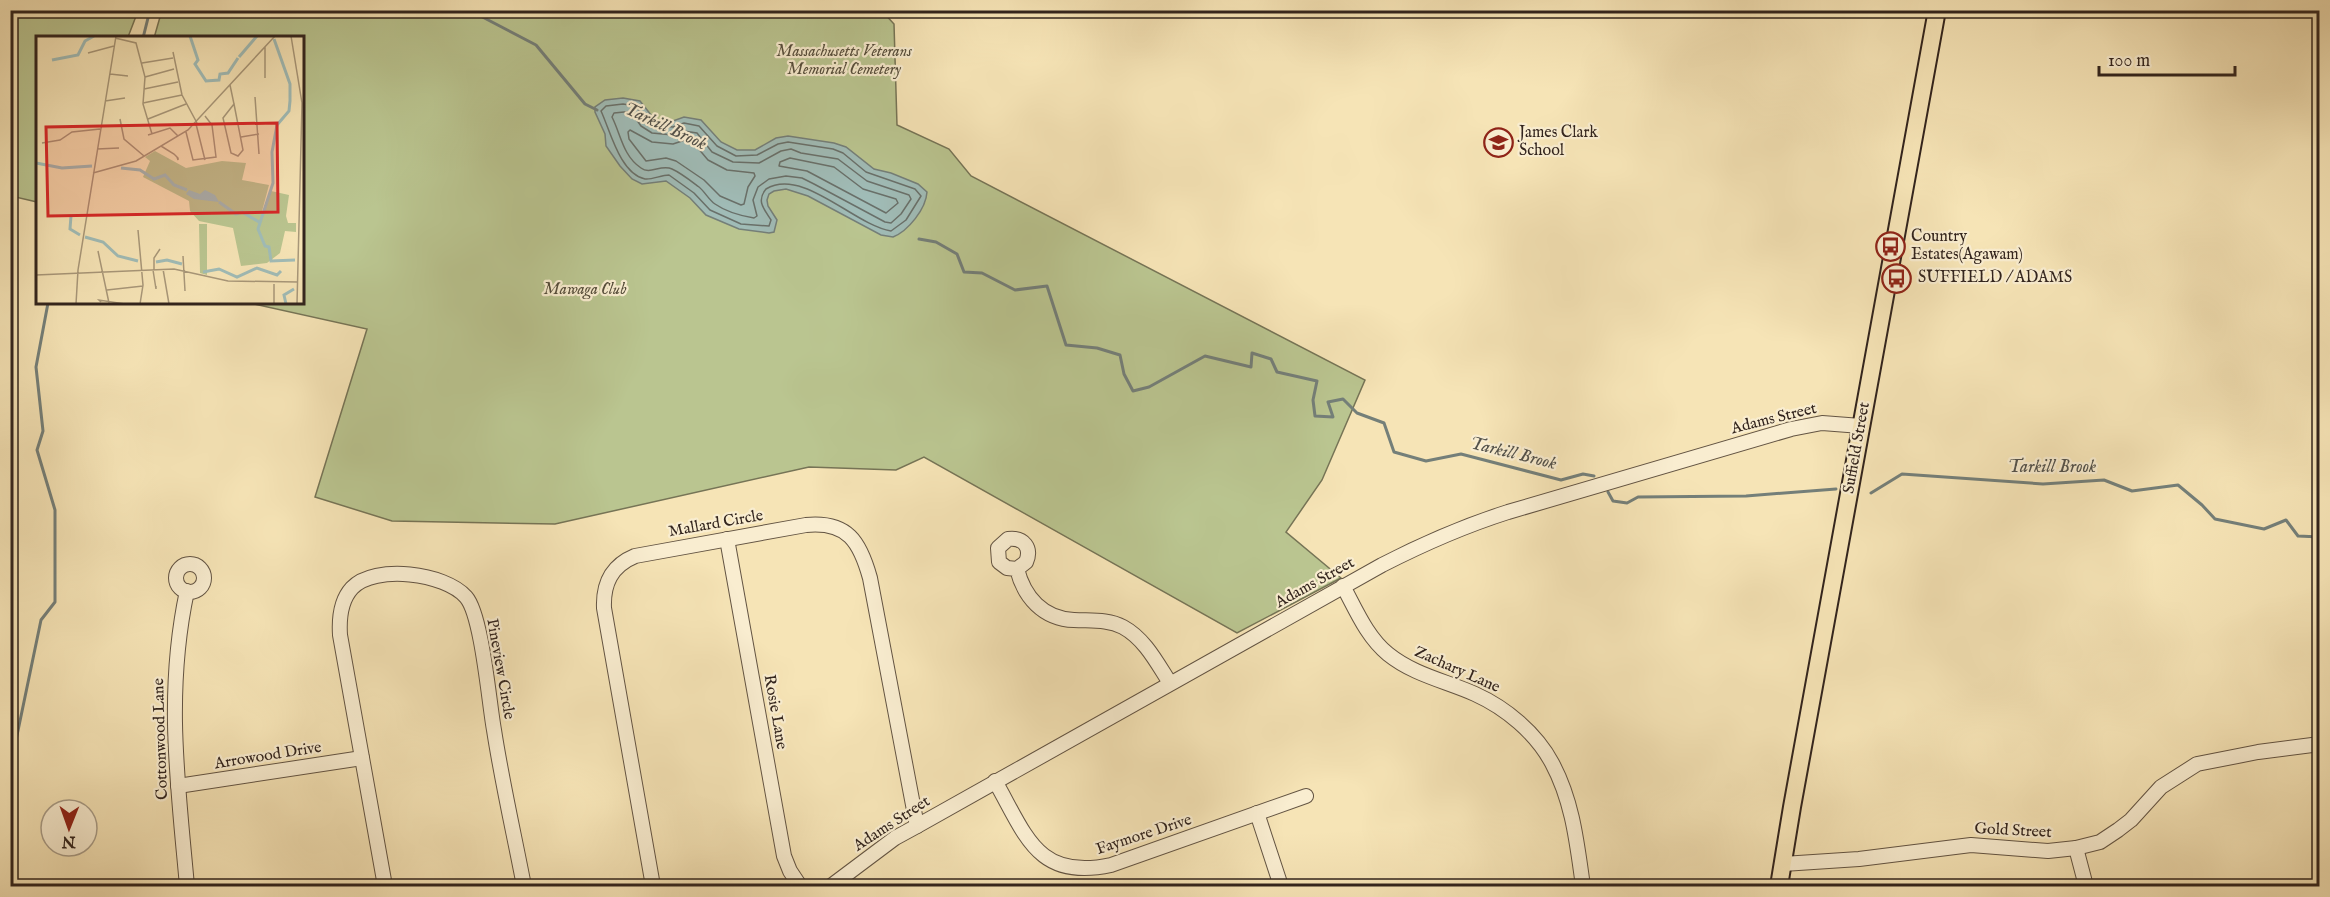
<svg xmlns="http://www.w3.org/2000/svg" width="2330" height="897" font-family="'IM FELL English',serif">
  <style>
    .green { fill: #bac590; stroke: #767456; stroke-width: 1.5 }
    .water { fill: #a0bcb7; stroke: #747f79; stroke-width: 1.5 }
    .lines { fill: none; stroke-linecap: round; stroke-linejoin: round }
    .shore { stroke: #69706a; stroke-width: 1.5 }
    .stream { stroke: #747f79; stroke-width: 3 }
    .minor-casing { stroke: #635443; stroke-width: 16 }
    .major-casing { stroke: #32241d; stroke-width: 20 }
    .minor { stroke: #f9edd0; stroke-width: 14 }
    .major { stroke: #f6e4b6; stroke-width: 16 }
    .labels { text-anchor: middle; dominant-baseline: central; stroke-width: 4.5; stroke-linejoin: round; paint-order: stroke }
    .park-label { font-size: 16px; font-style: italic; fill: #544c3a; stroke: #f9edd0 }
    .poi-label { font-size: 16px; fill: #32241d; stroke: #f9edd0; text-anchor: start }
    .street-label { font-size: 16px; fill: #32241d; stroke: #f9edd0 }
    .water-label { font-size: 18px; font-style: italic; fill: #53524b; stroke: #f9edd0 }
    .inset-river { fill: none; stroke: #a0bcb7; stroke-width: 3 }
    .inset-road { fill: none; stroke: #a89779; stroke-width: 1.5 }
    .view { fill: #d62828; fill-opacity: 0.15; stroke: #d62828; stroke-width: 3 }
    .inset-edge { fill: none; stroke: #32241d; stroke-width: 3 }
  </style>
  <rect width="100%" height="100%" fill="#f6e4b6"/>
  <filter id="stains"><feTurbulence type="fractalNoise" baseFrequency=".00333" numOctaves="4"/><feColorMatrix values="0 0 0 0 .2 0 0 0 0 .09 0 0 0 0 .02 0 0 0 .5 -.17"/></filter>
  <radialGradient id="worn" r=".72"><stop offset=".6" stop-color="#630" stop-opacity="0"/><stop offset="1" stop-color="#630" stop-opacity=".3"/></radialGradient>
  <g class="green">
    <path d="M11 10 138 11 128 37 38 38 37 202 11 196Z"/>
    <path d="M162 10 882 11 894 24 897 125 949 149 971 176 1365 380 1322 480 1286 532 1341 578 1237 633 924 457 896 470 809 467 555 524 392 521 315 497 367 329 249 303H303V38H154Z"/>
  </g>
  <path class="water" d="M623 98 640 101 655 120 673 121 684 117 701 120 721 142 737 150H755L776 138 788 136 834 143 846 147 874 169 891 173 918 184 927 192C926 209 908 231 893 237L881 235 808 196 786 189 774 191 769 194 767 200 768 206 777 220 774 232 769 233 739 229 706 215 690 198 666 181 642 184 632 179 620 166 606 146 605 134 595 112V107L605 100Z"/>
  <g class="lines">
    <g class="shore">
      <path d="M623 104 636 106 646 120 654 125 673 127 684 123 699 126 717 146 736 156 757 155 778 144 788 142 833 149 843 153 866 172 915 189 921 196 906 220 891 231C854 225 803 167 766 189 756 201 764 209 771 220L769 226 741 224 710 210 694 193 669 175C661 175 652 180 645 179 620 174 610 130 601 111L606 106Z"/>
      <path d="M624 112H631L641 126 652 133 673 135 684 131 697 133 712 152 733 162 759 163 781 151 791 149 801 153 838 159 867 181 909 195 911 199 901 214 891 223 885 222 814 184 802 178 786 176 769 179 758 187 753 200 757 216 754 218C742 216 725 211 715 204 709 200 705 192 699 187 691 181 681 173 672 169 661 164 650 175 641 168 623 156 621 135 612 117L614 113Z"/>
      <path d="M630 130 652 142 673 144 685 140 692 141 708 160 727 170 754 173 755 176 748 187 744 204 741 205 720 196 704 180 676 161 666 158 646 161 629 139 628 132Z"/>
      <path d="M790 158 834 167 863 189 896 199 898 203 886 213 807 171 779 166 780 162Z"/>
    </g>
    <g class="stream">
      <path d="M469 10 536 45 585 104 597 110"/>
      <path d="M143 38 150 10"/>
      <path d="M919 239 936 242 957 254 964 272 982 273 1015 290 1047 286 1066 345 1097 348 1120 355 1124 374 1133 391 1149 387 1205 356 1251 367 1252 353 1271 359 1277 372 1317 381 1313 400 1315 416 1333 417 1328 402 1343 399 1357 413 1384 423 1394 452 1426 461 1461 454 1561 480 1583 474 1594 476"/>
      <path d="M1608 492 1613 501 1627 503 1638 497 1746 496 1836 489"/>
      <path d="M1871 493 1902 474 2043 484 2104 480 2132 491 2178 485 2202 505 2215 519 2264 529 2286 520 2298 536 2320 537"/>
      <path d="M10 769 41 620 55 602V510L37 450 43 431 36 367 48 303"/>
    </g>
    <defs>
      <g id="minor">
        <path d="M727 539 784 856 790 871 800 886"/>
        <circle cx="190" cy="578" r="14"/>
        <path d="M1017 569 1026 562C1032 548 1024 537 1008 539L998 548 999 562 1007 568 1017 569C1024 597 1043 619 1074 620 1091 621 1108 619 1123 627 1145 639 1157 663 1170 683"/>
        <path d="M1343 586C1356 610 1367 637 1388 654 1414 675 1446 681 1475 694 1506 708 1536 733 1552 763 1573 802 1577 844 1583 886"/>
        <path d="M187 591C165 693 178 785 187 886"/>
        <path d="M995 781C1026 835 1037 881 1111 865L1306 796"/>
        <path d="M178 786 362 758"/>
        <path d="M1257 813 1281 886"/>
        <path d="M2076 848 2086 886"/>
        <path d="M1783 864 1859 859 1971 845 2048 851 2076 848 2100 842 2118 830 2131 820 2161 787 2197 764 2258 752 2320 744"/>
        <path d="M385 886 340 635C339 619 340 601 352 588 375 564 445 573 466 597 482 615 489 703 494 730 502 782 514 834 524 886"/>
        <path d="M653 886 604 608C603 584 611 566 635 556L806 525C848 521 860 542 870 578L917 826"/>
        <path d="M831 886 895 838 917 826 1382 565C1423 544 1464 526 1508 512L1791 429 1822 423 1861 426"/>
      </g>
      <path id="major" d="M1779 886 1792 807 1937 10"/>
    </defs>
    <use href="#minor" class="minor-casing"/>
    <use href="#major" class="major-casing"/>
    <use href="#minor" class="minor"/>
    <use href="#major" class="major"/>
  </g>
  <defs>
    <symbol id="school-ring" viewBox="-11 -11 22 22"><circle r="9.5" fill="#f9edd0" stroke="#8f2418" stroke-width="1.5"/><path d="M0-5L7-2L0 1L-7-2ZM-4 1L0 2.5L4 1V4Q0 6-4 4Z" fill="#8f2418"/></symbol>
    <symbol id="bus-ring" viewBox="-11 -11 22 22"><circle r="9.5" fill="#f9edd0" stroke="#8f2418" stroke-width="1.5"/><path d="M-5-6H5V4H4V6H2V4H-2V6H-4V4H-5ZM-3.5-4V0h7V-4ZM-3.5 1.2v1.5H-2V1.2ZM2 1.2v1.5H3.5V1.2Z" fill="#8f2418"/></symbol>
  </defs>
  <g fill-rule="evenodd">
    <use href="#school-ring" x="1482" y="126" width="33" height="33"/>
    <use href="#bus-ring" x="1874" y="230" width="33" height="33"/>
    <use href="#bus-ring" x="1880" y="262" width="33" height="33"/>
  </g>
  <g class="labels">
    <g class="park-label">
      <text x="844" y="52">Massachusetts Veterans<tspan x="844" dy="18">Memorial Cemetery</tspan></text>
      <text x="585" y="290">Mawaga Club</text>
    </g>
    <g class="poi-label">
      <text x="1519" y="133">James Clark<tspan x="1519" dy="18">School</tspan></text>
      <text x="1911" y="237">Country<tspan x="1911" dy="18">Estates(Agawam)</tspan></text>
      <text x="1918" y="278">SUFFIELD / ADAMS</text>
    </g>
    <g class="street-label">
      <text transform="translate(1774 419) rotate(-14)">Adams Street</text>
      <text transform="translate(1857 448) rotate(-80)">Suffield Street</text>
      <text transform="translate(716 524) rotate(-10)">Mallard Circle</text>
      <text transform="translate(1315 583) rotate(-29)">Adams Street</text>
      <text transform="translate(500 669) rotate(80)">Pineview Circle</text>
      <text transform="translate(1457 670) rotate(24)">Zachary Lane</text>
      <text transform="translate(775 712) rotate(80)">Rosie Lane</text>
      <text transform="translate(161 739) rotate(-92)">Cottonwood Lane</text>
      <text transform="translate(268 756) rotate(-9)">Arrowood Drive</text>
      <text transform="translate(892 824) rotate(-33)">Adams Street</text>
      <text transform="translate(2013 831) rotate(3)">Gold Street</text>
      <text transform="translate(1144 835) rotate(-18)">Faymore Drive</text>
    </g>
    <g class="water-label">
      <text transform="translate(665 127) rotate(25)">Tarkill Brook</text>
      <text transform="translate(1513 454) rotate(14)">Tarkill Brook</text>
      <text x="2052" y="467">Tarkill Brook</text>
    </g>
  </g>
  <g transform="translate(36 36)">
    <rect width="268" height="268" fill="#f6e4b6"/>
    <path d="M119 115 150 132 186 125 210 127 206 144 233 149 225 179 235 155 253 159 250 180 252 187H260V196L249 195 244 217 231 227 205 230 197 192 163 185 154 175 153 165 107 141 114 125 109 121ZM163 188H171V239L164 237Z" fill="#bac590"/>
    <path d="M153 154 164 158 169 154 179 159 183 166 158 163 150 158Z" fill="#a0bcb7"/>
    <path class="inset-river" d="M154 0 162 24 159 28 170 45 183 44 184 38 192 37 202 22M238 3 254 48V65L253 75 241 89 236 116 237 147 222 193 229 210 233 211 235 225 259 224M203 21 221 0M16 24 42 19 49 5 58 0M0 127 26 132 56 130M85 132 104 134 118 143 129 139 138 149 151 154M183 166 200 178 206 176 223 186M35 180 34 193 44 199M49 201 67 206 82 220 102 225M120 226 131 224 146 228M167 236 183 233 201 241 221 232 241 239 245 235M250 268 248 259 258 253"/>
    <path class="inset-road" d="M255 0 266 67 261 268M79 2 100 7 109 41 107 68 116 98M137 16 146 59 161 87M52 17 78 10M106 27 137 22M74 38 92 40M109 41 138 33M229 42V11M194 49 198 68 187 82 195 117 202 120 207 114 198 68M108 53 142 46M219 61 223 118M69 65 89 62M107 67 146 59M84 83 88 103 108 120M112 83 150 68M160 88 169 124M150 96 157 124 180 121 176 89 169 80M112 99 134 92 142 100M205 101 223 98M6 107 24 104 36 96 64 93M125 110 138 118 142 122V124L141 121M61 113 83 112M57 137 100 125 152 94 239 0M102 194 107 249 104 268M62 215 73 267M147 220 149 255M127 233 133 268M117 234 120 253V250M118 234V222L124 213M0 239 138 233 192 245 262 246M238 248V268M71 254 107 250M65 266 63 264 89 268M40 268 42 234 80 0"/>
    <path class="view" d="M241 87 242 176 12 180 10 91Z"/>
    <rect width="268" height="268" class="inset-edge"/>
  </g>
  <rect width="2330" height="897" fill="none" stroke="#f6e4b6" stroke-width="36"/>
  <rect x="12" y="12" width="2306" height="873" fill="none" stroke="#32241d" stroke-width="3"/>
  <rect x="18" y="18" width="2294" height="861" fill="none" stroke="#32241d" stroke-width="1.5"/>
  <g transform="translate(69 828) rotate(181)"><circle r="28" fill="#f9edd0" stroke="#a99d88" stroke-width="1.5"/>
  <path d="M0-4.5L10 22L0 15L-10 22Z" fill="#8f2418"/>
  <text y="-9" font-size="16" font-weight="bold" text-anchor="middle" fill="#32241d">N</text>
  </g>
  <path d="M2099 66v9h136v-9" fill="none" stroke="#32241d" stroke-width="3"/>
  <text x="2108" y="66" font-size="18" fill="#32241d" stroke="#f9edd0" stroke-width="4.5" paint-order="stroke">100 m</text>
  <rect width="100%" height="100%" filter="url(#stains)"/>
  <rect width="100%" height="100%" fill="url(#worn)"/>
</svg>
